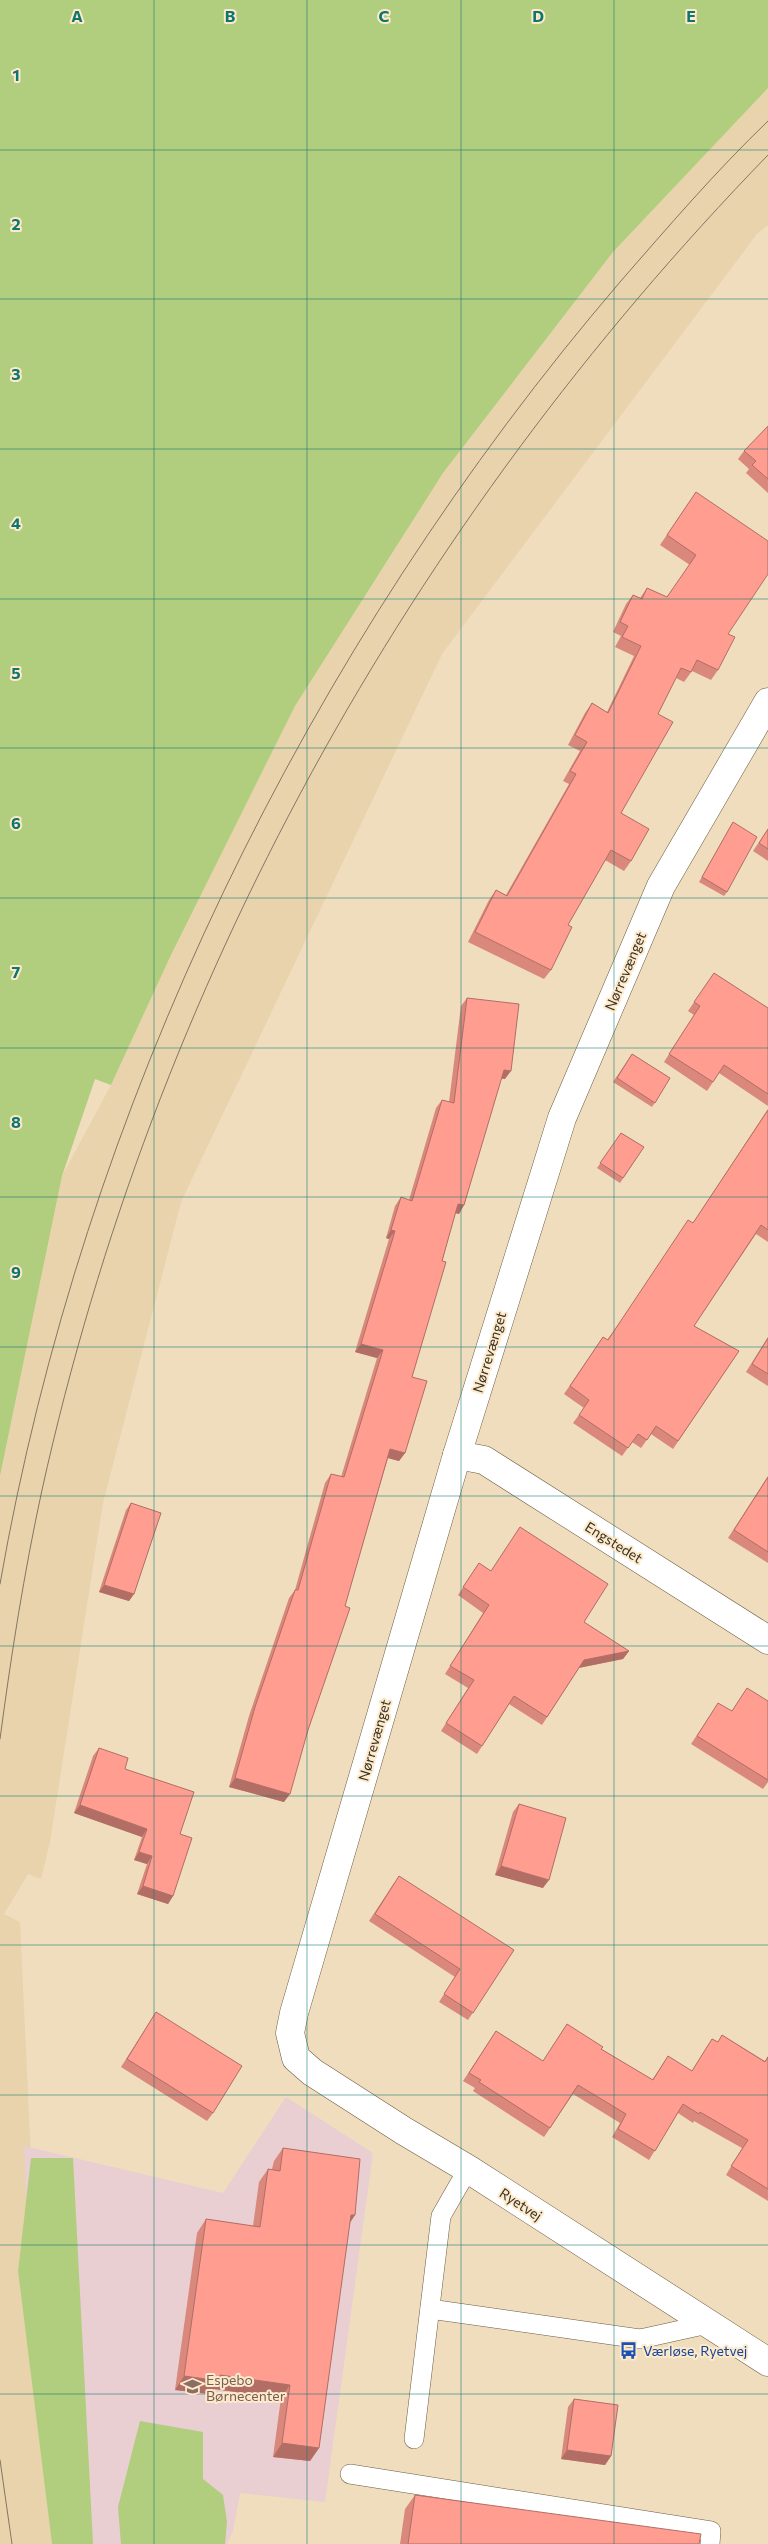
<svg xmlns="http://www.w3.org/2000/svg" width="768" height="2544" font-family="Commissioner,sans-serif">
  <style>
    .built { fill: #e9d3ad }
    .education { fill: #e9ced2 }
    .green { fill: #b1cd7e }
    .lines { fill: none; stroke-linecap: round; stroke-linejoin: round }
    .lane-casing { stroke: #6c5c40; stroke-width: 20 }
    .street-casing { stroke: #6c5c40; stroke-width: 29 }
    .lane { stroke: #fff; stroke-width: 19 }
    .street { stroke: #fff; stroke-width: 28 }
    .tram { stroke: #827662; stroke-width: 1 }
    .wall { fill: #da877c }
    .shaded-wall { fill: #b26e65 }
    .building { fill: #fe9d90; stroke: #b26e65 }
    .grid { fill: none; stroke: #0f766e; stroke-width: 1; stroke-opacity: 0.55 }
    .labels { text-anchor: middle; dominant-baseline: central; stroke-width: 4; stroke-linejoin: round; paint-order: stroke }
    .street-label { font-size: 14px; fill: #373024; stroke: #fdeacb }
    .transit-label { font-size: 14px; fill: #164399; stroke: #fdeacb; text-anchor: start }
    .education-label { font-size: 14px; fill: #785e54; stroke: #fdeacb; text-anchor: start }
    .grid-label { font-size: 16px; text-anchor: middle; font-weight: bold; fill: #0f766e; stroke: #fdeacb; stroke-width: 4; stroke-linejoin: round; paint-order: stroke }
  </style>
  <rect width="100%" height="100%" fill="#efddbe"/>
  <path class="built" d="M768 88V225L757 234 442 654 181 1202 103 1503 50 1842 41 1879 28 1874 4 1914 20 1922 31 2158 18 2271 52 2544H0V1476L62 1176 111 1085 171 955 295 706 443 473 613 252Z"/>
  <path class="education" d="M286 2097 373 2153 325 2502 240 2493 233 2531 227 2544H65L29 2281 24 2146 223 2193Z"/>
  <g class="green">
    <path d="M0 0H768V88L613 252 443 473 295 706 171 955 111 1085 95 1079 62 1176 0 1476Z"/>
    <path d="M31 2158H73L93 2544H52L18 2271Z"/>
    <path d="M140 2421 203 2432V2479L223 2495 227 2522 225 2544H121L118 2507Z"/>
  </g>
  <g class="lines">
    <defs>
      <g id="lane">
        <path d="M430 2309 640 2339 708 2324"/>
        <path d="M414 2439 441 2216 468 2169"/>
        <path d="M350 2474 711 2531 710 2544"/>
      </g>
      <g id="street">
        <path d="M768 702 661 886 562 1118 457 1455 294 2013 290 2033 296 2058 312 2072 404 2131 468 2169 768 2362"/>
        <path d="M457 1455 484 1460 768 1640"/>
      </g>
    </defs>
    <use href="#lane" class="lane-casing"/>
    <use href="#street" class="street-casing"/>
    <use href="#lane" class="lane"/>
    <use href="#street" class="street"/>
    <g class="tram">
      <path d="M0 1584C83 1108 306 649 620 282 668 227 715 172 768 121"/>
      <path d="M0 1739C11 1656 24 1573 42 1490 154 984 408 526 768 155"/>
      <path d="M0 2460 12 2544"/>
    </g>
  </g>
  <g class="wall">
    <path d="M768 426V493L746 473 749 469 738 459 744 451Z"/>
    <path d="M696 492 728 634 718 670 711 680 692 671 684 682 676 678 658 714 621 813 631 861 624 871 605 860 568 925 551 970 544 979 468 942 489 900 496 890 506 895 569 784 563 781 580 751 568 745 585 713 592 703 607 712 634 656 615 647 621 636 613 632 626 604 633 595 640 598 647 588 667 597 690 565 660 545Z"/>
    <path d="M733 822 727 892 724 896 699 882Z"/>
    <path d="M768 829V861L753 851Z"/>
    <path d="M714 973 768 1008V1106L719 1073 707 1091 664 1062 694 1015 688 1011Z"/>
    <path d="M467 998 505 1079 501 1078 464 1205 459 1214 455 1213 412 1377 405 1453 399 1461 388 1458 308 1730 284 1802 229 1787 249 1716 289 1598 295 1590 325 1483 331 1474 341 1477 377 1358 355 1352 389 1239 386 1238 395 1206 401 1197 409 1200 436 1108 442 1100 449 1102 461 1006Z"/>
    <path d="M632 1054 670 1078 652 1107 613 1082Z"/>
    <path d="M768 1109V1242L756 1234 694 1326 739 1351 673 1449 651 1434 641 1448 632 1442 622 1456 573 1423 584 1408 564 1394 603 1337 607 1340 693 1223Z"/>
    <path d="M621 1133 644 1147 620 1183 597 1168Z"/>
    <path d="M768 1337V1386L746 1372Z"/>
    <path d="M768 1476V1563L728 1538Z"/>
    <path d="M131 1503 134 1594 129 1601 99 1592 126 1510Z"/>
    <path d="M479 1563 491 1571 584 1622 629 1651 623 1659 579 1668 542 1725 509 1704 477 1754 441 1731 468 1688 445 1674 483 1613 458 1595Z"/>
    <path d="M747 1688 768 1701V1782L763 1789 691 1744 713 1711H732Z"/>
    <path d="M99 1748 125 1769 180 1834 173 1896 168 1904 137 1894 147 1864 134 1860 142 1837 74 1813 93 1756Z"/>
    <path d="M519 1804 543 1888 495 1875 513 1812Z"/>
    <path d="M394 1883 514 1950 468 2020 439 2002 455 1977 369 1921Z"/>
    <path d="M156 2012 213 2113 207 2121 121 2067Z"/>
    <path d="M567 2024 601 2049 652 2080 668 2056 692 2071 712 2039 718 2042 722 2035 765 2061 768 2056V2201L726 2175 742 2148 694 2121 693 2123 678 2113 649 2160 612 2137 620 2123 573 2094 544 2137 473 2091 475 2088 463 2081 496 2031 543 2061Z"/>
    <path d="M283 2148 355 2215 350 2222 319 2448 310 2461 273 2457 281 2398 214 2389 210 2394 175 2390 197 2233 206 2219 253 2226 259 2182 268 2169H272L274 2161Z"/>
    <path d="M574 2399 611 2456 605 2465 561 2459 568 2407Z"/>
    <path d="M415 2495 699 2544H400L405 2509Z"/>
  </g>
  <g class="shaded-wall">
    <path d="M504 1070 511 1071 505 1079 498 1078Z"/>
    <path d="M458 1204 464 1205 459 1214 452 1212Z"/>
    <path d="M391 1230 395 1231 389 1239 386 1238Z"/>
    <path d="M361 1344 383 1350 377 1358 355 1352Z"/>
    <path d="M390 1449 405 1453 399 1461 384 1457Z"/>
    <path d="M104 1585 134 1594 129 1601 99 1592Z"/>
    <path d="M629 1651 623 1659 578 1668 584 1660Z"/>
    <path d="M235 1778 290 1794 284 1802 229 1787Z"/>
    <path d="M80 1805 147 1829 142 1837 74 1813Z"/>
    <path d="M139 1852 152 1856 147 1864 134 1860Z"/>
    <path d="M501 1866 549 1880 543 1888 495 1875Z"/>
    <path d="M143 1886 173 1896 168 1904 137 1894Z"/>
    <path d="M351 2215H355L346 2229Z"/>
    <path d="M220 2375 290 2385 281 2398 214 2389 210 2394 175 2390 184 2376Z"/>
    <path d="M282 2443 319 2448 310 2461 273 2457Z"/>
    <path d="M567 2450 611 2456 605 2465 561 2459Z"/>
  </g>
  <g class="building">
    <path d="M768 426V479L752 465 756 461 744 451Z"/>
    <path d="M696 492 768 541V574L728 634 735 637 718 670 697 660 691 672 681 668 658 714 673 722 621 813 649 829 631 861 611 850 568 925 572 927 551 970 475 932 496 890 507 896 576 774 570 771 587 742 575 735 592 703 608 713 641 646 622 637 628 626 620 622 633 595 642 599 647 588 667 597 696 555 667 535Z"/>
    <path d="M733 822 757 837 727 892 702 877Z"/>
    <path d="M768 829V849L759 843Z"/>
    <path d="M714 973 768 1008V1094L724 1065 713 1082 669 1054 700 1006 694 1002Z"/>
    <path d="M467 998 519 1004 511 1071 504 1070 464 1205 458 1204 442 1261 446 1262 412 1377 427 1381 405 1453 390 1449 345 1606 350 1608 308 1730 290 1794 235 1778 255 1707 295 1590H298L331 1474 344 1477 383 1350 361 1344 395 1231 391 1230 401 1197 412 1201 442 1100 454 1103Z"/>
    <path d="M632 1054 670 1078 655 1103 617 1078Z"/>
    <path d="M768 1110V1230L761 1225 694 1326 739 1351 678 1441 656 1426 647 1440 638 1434 628 1448 579 1415 589 1400 570 1386 603 1337 608 1340 688 1220 693 1223Z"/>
    <path d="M621 1133 644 1147 623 1178 600 1163Z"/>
    <path d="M768 1338V1374L752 1364Z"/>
    <path d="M768 1477V1552L734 1530Z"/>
    <path d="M131 1503 161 1513 134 1594 104 1585Z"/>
    <path d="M520 1527 608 1584 584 1622 629 1651 584 1660 547 1717 514 1696 482 1746 446 1723 474 1680 450 1666 489 1605 463 1587 479 1563 491 1571Z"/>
    <path d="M747 1688 768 1701V1780L697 1736 718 1703 732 1711Z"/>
    <path d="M99 1748 128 1758 125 1769 194 1792 180 1834 192 1838 173 1896 143 1886 152 1856 139 1852 147 1829 80 1805Z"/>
    <path d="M519 1804 566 1818 549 1880 501 1866Z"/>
    <path d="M399 1876 514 1950 473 2013 444 1994 460 1969 375 1914Z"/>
    <path d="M156 2012 242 2066 213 2113 127 2059Z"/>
    <path d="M567 2024 603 2047 601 2049 653 2080 668 2056 692 2071 712 2039 718 2042 722 2035 765 2062 768 2057V2189L731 2166 748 2140 700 2112 699 2114 683 2104 655 2151 618 2129 626 2114 578 2085 550 2128 479 2082 481 2080 469 2073 496 2031 543 2061Z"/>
    <path d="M283 2148 360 2159 355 2215H351L319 2448 282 2443 290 2385 220 2375V2381L184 2376 206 2219 260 2227 268 2169 280 2171Z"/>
    <path d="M574 2399 618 2405 611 2456 567 2450Z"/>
    <path d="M415 2495 701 2534 699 2544H408Z"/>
  </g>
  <path class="grid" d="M154 0V2544M307 0V2544M461 0V2544M614 0V2544M0 150H768M0 299H768M0 449H768M0 599H768M0 748H768M0 898H768M0 1048H768M0 1197H768M0 1347H768M0 1496H768M0 1646H768M0 1796H768M0 1945H768M0 2095H768M0 2245H768M0 2394H768"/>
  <defs>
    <symbol id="bus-bare" viewBox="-9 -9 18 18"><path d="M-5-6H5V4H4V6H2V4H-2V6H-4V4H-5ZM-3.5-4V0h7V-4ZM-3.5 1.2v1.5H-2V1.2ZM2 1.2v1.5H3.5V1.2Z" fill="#1a4fb4" stroke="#fdeacb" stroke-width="2.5" paint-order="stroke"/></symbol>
    <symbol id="school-bare" viewBox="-9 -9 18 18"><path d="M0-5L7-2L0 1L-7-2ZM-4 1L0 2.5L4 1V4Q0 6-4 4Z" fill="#8d6e63" stroke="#fdeacb" stroke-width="2.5" paint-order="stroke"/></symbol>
  </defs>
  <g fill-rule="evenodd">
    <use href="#bus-bare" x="616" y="2338" width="25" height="25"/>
    <use href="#school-bare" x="180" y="2374" width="25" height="25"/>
  </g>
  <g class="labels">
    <g class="street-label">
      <text transform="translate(625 971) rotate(-67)">Nørrevænget</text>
      <text transform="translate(489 1352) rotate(-73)">Nørrevænget</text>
      <text transform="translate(614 1542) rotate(32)">Engstedet</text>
      <text transform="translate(374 1740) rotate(-74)">Nørrevænget</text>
      <text transform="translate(521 2204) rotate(33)">Ryetvej</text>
    </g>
    <g class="transit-label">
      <text x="643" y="2350">Værløse, Ryetvej</text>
    </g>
    <g class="education-label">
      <text x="206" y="2379">Espebo<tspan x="206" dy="16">Børnecenter</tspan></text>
    </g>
  </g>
  <g class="grid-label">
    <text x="77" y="22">A</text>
    <text x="230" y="22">B</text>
    <text x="384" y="22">C</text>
    <text x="538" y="22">D</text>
    <text x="691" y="22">E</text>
    <text x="16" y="81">1</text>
    <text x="16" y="230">2</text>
    <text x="16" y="380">3</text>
    <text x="16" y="529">4</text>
    <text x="16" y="679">5</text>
    <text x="16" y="829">6</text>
    <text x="16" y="978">7</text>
    <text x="16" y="1128">8</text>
    <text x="16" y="1278">9</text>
  </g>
</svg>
